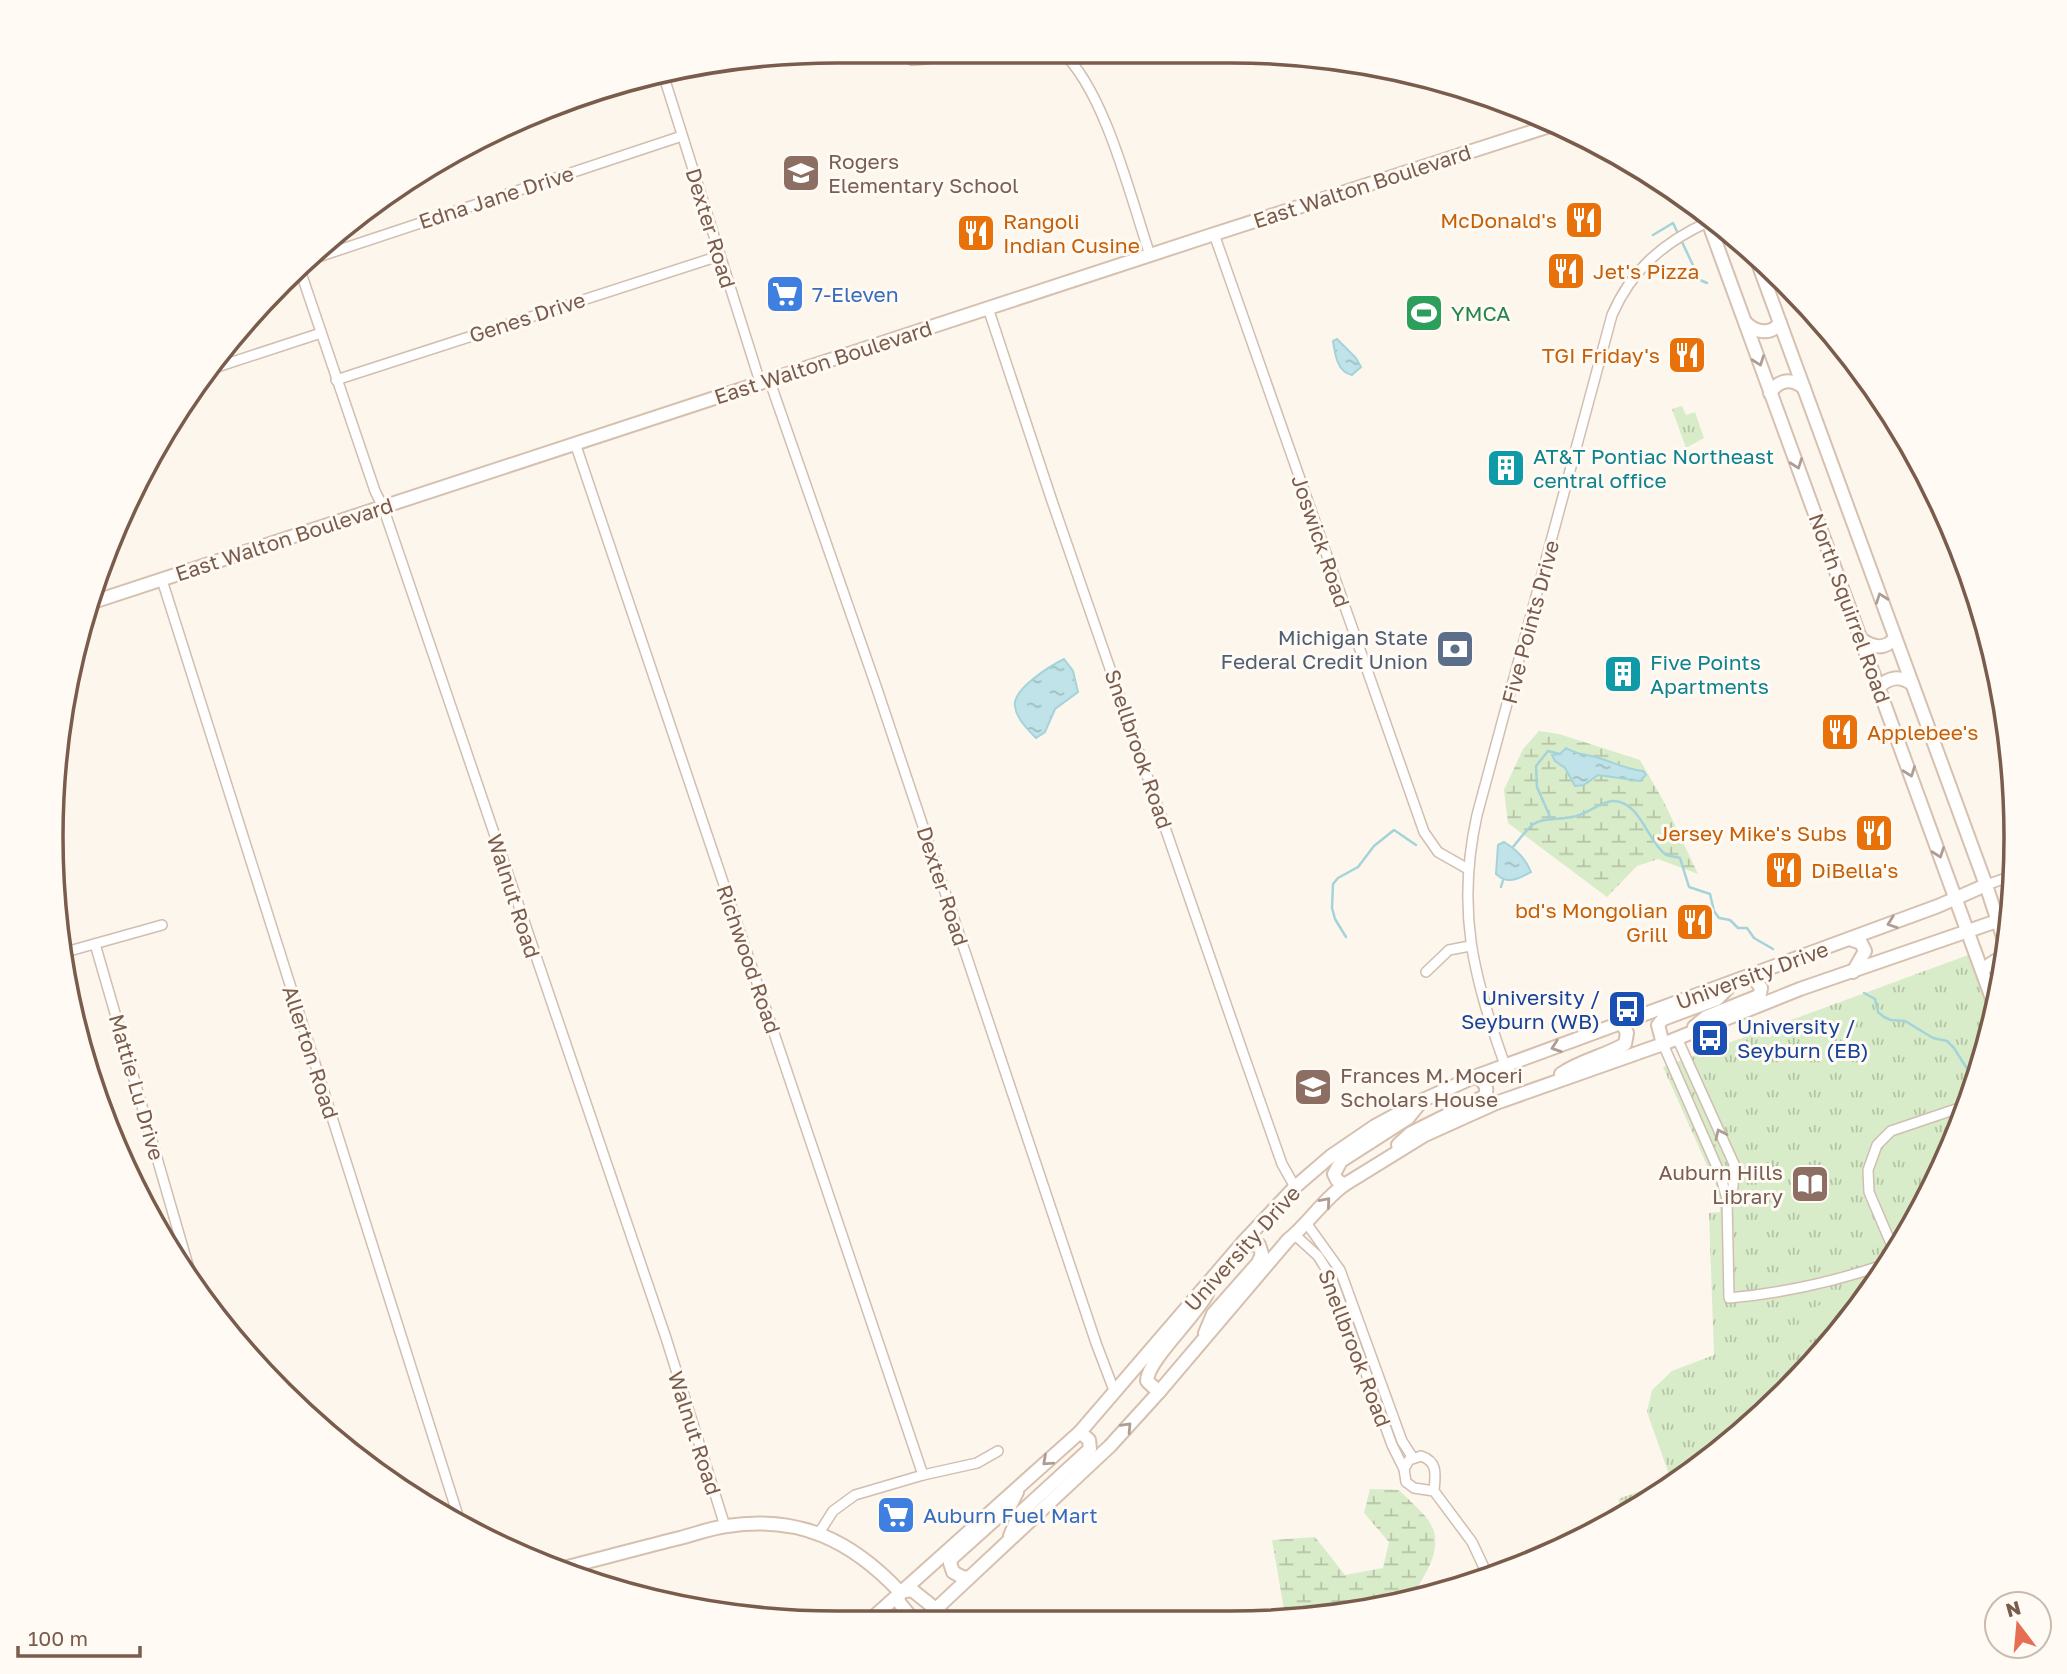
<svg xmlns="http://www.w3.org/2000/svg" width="2067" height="1674" font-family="'Golos Text',sans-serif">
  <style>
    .grass { fill: url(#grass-tufts) }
    .wetland { fill: url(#wetland-marsh) }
    .pitch { fill: #d8ecc9 }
    .water { fill: url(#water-ripples); stroke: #a5d3da; stroke-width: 2 }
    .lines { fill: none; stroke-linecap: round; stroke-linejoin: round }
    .stream { stroke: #a5d3da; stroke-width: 2.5 }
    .street-casing { stroke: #d1beb0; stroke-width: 12 }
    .secondary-casing { stroke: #d6c0b0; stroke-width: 16 }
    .street { stroke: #fff; stroke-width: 9 }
    .secondary { stroke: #fff; stroke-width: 12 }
    .oneway { stroke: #af9d94 }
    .labels { text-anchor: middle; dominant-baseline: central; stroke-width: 6; stroke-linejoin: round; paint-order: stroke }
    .education-label { font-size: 21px; fill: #785e54; stroke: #fffaf3; text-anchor: start }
    .street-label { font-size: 21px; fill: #7a5c4d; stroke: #fffaf3 }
    .food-label { font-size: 21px; fill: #c56008; stroke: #fffaf3; text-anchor: end }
    .shop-label { font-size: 21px; fill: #366cbe; stroke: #fffaf3; text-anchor: start }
    .leisure-label { font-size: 21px; fill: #27864d; stroke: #fffaf3; text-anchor: start }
    .culture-label { font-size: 21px; fill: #0d838f; stroke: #fffaf3; text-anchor: start }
    .service-label { font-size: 21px; fill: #4e5e75; stroke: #fffaf3; text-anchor: end }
    .transit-label { font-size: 21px; fill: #164399; stroke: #fffaf3; text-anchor: end }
    .rim { fill: none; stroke: #7a5c4d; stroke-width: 3.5 }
  </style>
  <defs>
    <pattern id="grass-tufts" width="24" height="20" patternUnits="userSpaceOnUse" patternTransform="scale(1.75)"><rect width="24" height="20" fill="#d8ecc9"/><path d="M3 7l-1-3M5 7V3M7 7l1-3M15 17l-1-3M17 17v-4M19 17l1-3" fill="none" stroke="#b4c2a5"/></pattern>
    <pattern id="wetland-marsh" width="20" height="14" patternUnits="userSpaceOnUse" patternTransform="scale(1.75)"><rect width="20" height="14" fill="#d8ecc9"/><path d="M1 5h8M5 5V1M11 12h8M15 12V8" fill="none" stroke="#b4c2a5"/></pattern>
    <pattern id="water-ripples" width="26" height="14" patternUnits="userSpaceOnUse" patternTransform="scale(1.75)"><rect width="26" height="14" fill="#bfe3e8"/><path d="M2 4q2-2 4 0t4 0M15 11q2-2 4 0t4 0" fill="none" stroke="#a0bbbe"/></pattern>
  </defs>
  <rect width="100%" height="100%" fill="#fdf6ec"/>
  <g class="grass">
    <path d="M1682 406 1686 415 1695 412 1704 438 1686 448 1672 409Z"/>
    <path d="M1971 954 1993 1011 1975 1089 1911 1230 1821 1355 1709 1461 1623 1514 1618 1499 1671 1480 1647 1412 1652 1390 1672 1371 1714 1355 1709 1213 1720 1212 1719 1192 1663 1067Z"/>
  </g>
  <g class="wetland">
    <path d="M1539 731 1559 734 1640 760 1664 802 1698 874 1658 859 1637 866 1607 897 1508 823 1504 790 1523 749Z"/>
    <path d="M1370 1489 1399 1490C1409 1501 1423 1511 1430 1523 1446 1549 1422 1579 1409 1601L1286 1621 1272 1540 1315 1537 1345 1575 1383 1568 1389 1542 1364 1513Z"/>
  </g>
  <g class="pitch">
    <path d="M1827 1302 1838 1330 1825 1334 1815 1307Z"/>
    <path d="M1809 1309 1819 1337 1807 1341 1796 1314Z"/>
  </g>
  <g class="water">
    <path d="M1337 339 1356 358 1361 367 1352 375C1337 372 1335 354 1333 341Z"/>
    <path d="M1064 659 1073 671 1078 692 1055 709 1045 732 1036 738C1028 730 1016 718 1015 706 1012 689 1052 665 1064 659Z"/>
    <path d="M1566 748C1577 755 1587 754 1599 758 1615 763 1625 769 1643 771L1646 775 1640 781 1598 775 1584 785 1575 786 1565 768 1555 761 1552 755 1560 754Z"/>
    <path d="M1504 842C1516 849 1526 859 1531 872 1518 879 1508 885 1496 874L1498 845Z"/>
  </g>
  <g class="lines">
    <g class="stream">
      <path d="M1653 235 1673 223 1700 280 1707 283"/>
      <path d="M1551 819 1537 787 1536 766 1548 751 1560 754"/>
      <path d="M1513 847C1539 814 1533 823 1572 817 1586 815 1600 802 1612 801 1640 800 1647 841 1665 854 1669 857 1675 856 1680 858L1689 887 1710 894 1714 911 1719 918 1730 920 1738 928H1747L1754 938 1773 949"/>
      <path d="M1501 887 1503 880"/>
      <path d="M1346 937 1335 919 1332 908 1333 884 1338 878 1358 867 1374 846 1394 830 1416 845"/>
      <path d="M1864 993 1875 999 1878 1012 1884 1017 1891 1020 1905 1021 1933 1038 1947 1041 1954 1048 1976 1083"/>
    </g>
    <defs>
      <g id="street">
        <path d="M902 51 912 60 927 59 947 51"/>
        <path d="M1062 52C1105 91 1131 199 1150 255"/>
        <path d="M663 74 760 382"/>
        <path d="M1214 234 1424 832 1438 852 1468 869"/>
        <path d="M309 260 682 136"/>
        <path d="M299 267 375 491 383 507 666 1338 725 1526"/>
        <path d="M988 308 1052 501 1242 1050 1282 1164 1295 1187"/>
        <path d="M214 368 321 333"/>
        <path d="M769 379 876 686 1096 1343 1115 1393"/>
        <path d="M336 380 719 256"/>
        <path d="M575 443 923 1475"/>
        <path d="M162 580 461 1525"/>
        <path d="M1986 885 2012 876"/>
        <path d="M1997 921 2010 917"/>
        <path d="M95 944 190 1272"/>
        <path d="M62 953 162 925"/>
        <path d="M1426 972 1449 950 1470 946"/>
        <path d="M1677 1038 1734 1164 1733 1187 1727 1199"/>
        <path d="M1663 1044 1720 1174 1727 1199 1729 1298C1784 1293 1834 1282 1886 1264"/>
        <path d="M1505 1065C1473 976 1456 910 1477 815L1612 315C1632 269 1664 242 1708 222"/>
        <path d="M1307 1224 1340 1270 1402 1441 1413 1458"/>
        <path d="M1295 1235 1318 1256 1331 1277 1392 1445 1404 1469"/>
        <path d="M1895 1253 1869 1192 1868 1170 1877 1145 1891 1131 1968 1105"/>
        <path d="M1434 1491C1435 1476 1439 1462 1421 1456L1409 1460 1404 1469 1406 1482 1414 1488 1434 1491 1472 1542 1488 1576"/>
        <path d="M819 1533 833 1511 855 1495 923 1475 977 1463 998 1451"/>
      </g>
      <g id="secondary">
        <path d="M1705 213 1994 1004"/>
        <path d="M1754 252 1986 885 2007 949"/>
        <path d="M1746 323C1756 333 1771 335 1780 323"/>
        <path d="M1770 393C1779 379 1792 378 1804 388"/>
        <path d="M90 603 1202 238 1556 124"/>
        <path d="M1861 639C1873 648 1885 650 1895 638"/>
        <path d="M1879 687C1889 677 1900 675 1912 684"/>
        <path d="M1850 939 1861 943 1865 951 1853 972"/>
        <path d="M1982 970 1995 961H2004"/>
        <path d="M1694 1027 1706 1017 1756 997 1760 994 1761 988 1752 975"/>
        <path d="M1663 1044 1658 1025 1663 1019 1717 999 1730 986"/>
        <path d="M1561 1074C1581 1060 1605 1056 1625 1044L1627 1033 1622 1023"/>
        <path d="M1398 1145 1411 1133 1485 1096C1489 1087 1483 1079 1474 1077"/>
        <path d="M1344 1185 1337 1180 1334 1174 1341 1161 1408 1118 1420 1103"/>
        <path d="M1205 1333 1213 1314 1258 1263 1262 1254 1259 1245 1242 1244"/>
        <path d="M1159 1392 1147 1381C1147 1361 1195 1317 1207 1294"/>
        <path d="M1010 1536 1019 1514 1090 1449 1089 1440 1080 1432"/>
        <path d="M559 1569C600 1559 639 1548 680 1538 695 1534 711 1528 727 1526 799 1515 851 1540 900 1592"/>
        <path d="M968 1578 962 1577 953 1572 950 1563 952 1558 1010 1506 1017 1492"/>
        <path d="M900 1592 912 1590 952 1622"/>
        <path d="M900 1592 898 1601 915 1622"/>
        <path d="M868 1622 1080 1432 1245 1240 1295 1187 1331 1156 1375 1126 1423 1100 1474 1077 1938 906 1986 885"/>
        <path d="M922 1622 1110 1446 1159 1392 1288 1240C1308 1224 1323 1200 1344 1185L1425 1135 1496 1103 1663 1044 1800 989 1997 921"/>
      </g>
    </defs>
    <use href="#street" class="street-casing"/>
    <use href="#secondary" class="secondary-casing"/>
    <use href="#street" class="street"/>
    <use href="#secondary" class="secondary"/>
  </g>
  <defs><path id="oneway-chevron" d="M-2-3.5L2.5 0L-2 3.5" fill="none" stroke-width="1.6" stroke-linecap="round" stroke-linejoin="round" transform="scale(1.75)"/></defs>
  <g class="oneway">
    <use href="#oneway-chevron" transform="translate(1759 361) rotate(70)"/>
    <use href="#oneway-chevron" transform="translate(1797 464) rotate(70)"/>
    <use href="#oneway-chevron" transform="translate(1881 598) rotate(-110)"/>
    <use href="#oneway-chevron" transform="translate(1910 772) rotate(70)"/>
    <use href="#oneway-chevron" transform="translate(1939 853) rotate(70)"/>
    <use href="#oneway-chevron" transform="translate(1892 923) rotate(160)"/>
    <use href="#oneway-chevron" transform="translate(1556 1047) rotate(161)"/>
    <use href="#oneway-chevron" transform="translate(1720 1134) rotate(-115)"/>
    <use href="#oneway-chevron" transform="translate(1326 1202) rotate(-49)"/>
    <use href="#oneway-chevron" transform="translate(1127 1427) rotate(-47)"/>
    <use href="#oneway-chevron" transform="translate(1047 1461) rotate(138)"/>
  </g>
  <defs>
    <symbol id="school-square" viewBox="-11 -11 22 22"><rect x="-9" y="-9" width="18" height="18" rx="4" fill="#8d6e63" stroke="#fffaf3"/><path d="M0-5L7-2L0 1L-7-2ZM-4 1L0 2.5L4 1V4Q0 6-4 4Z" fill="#fff"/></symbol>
    <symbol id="restaurant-square" viewBox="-11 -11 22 22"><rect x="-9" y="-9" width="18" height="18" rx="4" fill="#e8710a" stroke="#fffaf3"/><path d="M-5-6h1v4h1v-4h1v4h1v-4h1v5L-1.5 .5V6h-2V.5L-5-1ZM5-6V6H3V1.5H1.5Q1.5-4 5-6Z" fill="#fff"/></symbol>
    <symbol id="supermarket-square" viewBox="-11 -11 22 22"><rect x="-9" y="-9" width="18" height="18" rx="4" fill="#3f7fe0" stroke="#fffaf3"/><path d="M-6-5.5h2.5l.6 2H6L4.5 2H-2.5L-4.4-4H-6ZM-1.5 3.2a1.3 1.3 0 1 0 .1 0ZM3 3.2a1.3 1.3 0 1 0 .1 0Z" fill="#fff"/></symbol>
    <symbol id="stadium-square" viewBox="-11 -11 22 22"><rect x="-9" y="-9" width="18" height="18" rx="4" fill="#2e9e5b" stroke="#fffaf3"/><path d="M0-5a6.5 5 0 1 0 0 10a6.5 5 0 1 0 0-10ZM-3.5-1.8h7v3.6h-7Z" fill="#fff"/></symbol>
    <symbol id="building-square" viewBox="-11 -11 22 22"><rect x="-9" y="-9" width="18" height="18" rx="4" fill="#0f9aa8" stroke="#fffaf3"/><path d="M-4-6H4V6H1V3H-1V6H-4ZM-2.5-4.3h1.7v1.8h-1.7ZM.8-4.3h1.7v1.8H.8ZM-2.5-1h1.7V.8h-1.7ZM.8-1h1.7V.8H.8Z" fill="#fff"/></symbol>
    <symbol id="bank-square" viewBox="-11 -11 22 22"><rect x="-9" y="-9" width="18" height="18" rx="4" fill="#5c6f8a" stroke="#fffaf3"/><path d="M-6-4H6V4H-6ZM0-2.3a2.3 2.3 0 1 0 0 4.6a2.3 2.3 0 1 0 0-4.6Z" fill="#fff"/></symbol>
    <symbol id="bus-square" viewBox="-11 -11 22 22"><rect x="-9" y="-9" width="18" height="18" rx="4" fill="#1a4fb4" stroke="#fffaf3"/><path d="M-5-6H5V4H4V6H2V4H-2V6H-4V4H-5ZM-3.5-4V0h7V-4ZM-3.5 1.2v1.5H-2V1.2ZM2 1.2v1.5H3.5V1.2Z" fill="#fff"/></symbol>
    <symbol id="university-square" viewBox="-11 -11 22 22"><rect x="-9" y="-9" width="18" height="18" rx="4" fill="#8d6e63" stroke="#fffaf3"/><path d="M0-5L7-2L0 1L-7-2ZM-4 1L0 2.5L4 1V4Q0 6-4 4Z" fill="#fff"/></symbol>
    <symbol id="library-square" viewBox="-11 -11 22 22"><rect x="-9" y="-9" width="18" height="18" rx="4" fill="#8d6e63" stroke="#fffaf3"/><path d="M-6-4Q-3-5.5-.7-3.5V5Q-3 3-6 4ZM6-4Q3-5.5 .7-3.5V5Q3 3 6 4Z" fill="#fff"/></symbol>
  </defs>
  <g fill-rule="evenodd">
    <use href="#school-square" x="779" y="151" width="44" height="44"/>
    <use href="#restaurant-square" x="1562" y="198" width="44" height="44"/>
    <use href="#restaurant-square" x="954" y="211" width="44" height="44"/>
    <use href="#restaurant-square" x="1544" y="249" width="44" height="44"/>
    <use href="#supermarket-square" x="763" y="272" width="44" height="44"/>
    <use href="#stadium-square" x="1402" y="291" width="44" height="44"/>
    <use href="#restaurant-square" x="1665" y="333" width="44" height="44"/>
    <use href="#building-square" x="1484" y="446" width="44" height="44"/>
    <use href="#bank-square" x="1433" y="627" width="44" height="44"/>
    <use href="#building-square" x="1601" y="652" width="44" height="44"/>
    <use href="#restaurant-square" x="1818" y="710" width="44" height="44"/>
    <use href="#restaurant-square" x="1852" y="811" width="44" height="44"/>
    <use href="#restaurant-square" x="1762" y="848" width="44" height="44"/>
    <use href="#restaurant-square" x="1673" y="900" width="44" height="44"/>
    <use href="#bus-square" x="1605" y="987" width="44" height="44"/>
    <use href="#bus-square" x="1688" y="1016" width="44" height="44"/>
    <use href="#university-square" x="1291" y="1065" width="44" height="44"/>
    <use href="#library-square" x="1788" y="1162" width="44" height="44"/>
    <use href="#supermarket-square" x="874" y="1493" width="44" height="44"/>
  </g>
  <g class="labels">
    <g class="education-label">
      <text x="828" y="161">Rogers<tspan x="828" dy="24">Elementary School</tspan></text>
      <text x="1340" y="1075">Frances M. Moceri<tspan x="1340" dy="24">Scholars House</tspan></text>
      <text x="1783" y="1172" text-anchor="end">Auburn Hills<tspan x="1783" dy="24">Library</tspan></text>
    </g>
    <g class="street-label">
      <text transform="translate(1362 186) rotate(-18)">East Walton Boulevard</text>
      <text transform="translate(496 197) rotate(-18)">Edna Jane Drive</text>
      <text transform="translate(711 228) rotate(73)">Dexter Road</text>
      <text transform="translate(527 317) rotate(-18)">Genes Drive</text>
      <text transform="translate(823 362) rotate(-18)">East Walton Boulevard</text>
      <text transform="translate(284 539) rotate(-18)">East Walton Boulevard</text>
      <text transform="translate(1321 541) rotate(71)">Joswick Road</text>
      <text transform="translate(1850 608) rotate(70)">North Squirrel Road</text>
      <text transform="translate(1530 622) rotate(-75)">Five Points Drive</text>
      <text transform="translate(1139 749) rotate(71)">Snellbrook Road</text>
      <text transform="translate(943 886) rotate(72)">Dexter Road</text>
      <text transform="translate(514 896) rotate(72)">Walnut Road</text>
      <text transform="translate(749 959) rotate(71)">Richwood Road</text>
      <text transform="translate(1752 975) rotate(-20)">University Drive</text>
      <text transform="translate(311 1052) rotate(72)">Allerton Road</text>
      <text transform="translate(137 1087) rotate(74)">Mattie Lu Drive</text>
      <text transform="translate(1242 1248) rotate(-48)">University Drive</text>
      <text transform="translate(1355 1348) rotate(69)">Snellbrook Road</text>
      <text transform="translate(695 1433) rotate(72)">Walnut Road</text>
    </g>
    <g class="food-label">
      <text x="1557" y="220">McDonald's</text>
      <text x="1003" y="221" text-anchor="start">Rangoli<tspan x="1003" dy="24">Indian Cusine</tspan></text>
      <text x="1593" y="271" text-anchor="start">Jet's Pizza</text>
      <text x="1660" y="355">TGI Friday's</text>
      <text x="1867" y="732" text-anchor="start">Applebee's</text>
      <text x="1847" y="833">Jersey Mike's Subs</text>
      <text x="1811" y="870" text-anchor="start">DiBella's</text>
      <text x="1668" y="910">bd's Mongolian<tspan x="1668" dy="24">Grill</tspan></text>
    </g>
    <g class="shop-label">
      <text x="812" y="294">7-Eleven</text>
      <text x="923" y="1515">Auburn Fuel Mart</text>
    </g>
    <g class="leisure-label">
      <text x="1451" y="313">YMCA</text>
    </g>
    <g class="culture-label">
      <text x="1533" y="456">AT&amp;T Pontiac Northeast<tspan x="1533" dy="24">central office</tspan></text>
      <text x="1650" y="662">Five Points<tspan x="1650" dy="24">Apartments</tspan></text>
    </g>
    <g class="service-label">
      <text x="1428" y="637">Michigan State<tspan x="1428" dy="24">Federal Credit Union</tspan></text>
    </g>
    <g class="transit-label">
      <text x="1600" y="997">University /<tspan x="1600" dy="24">Seyburn (WB)</tspan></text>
      <text x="1737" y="1026" text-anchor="start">University /<tspan x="1737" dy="24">Seyburn (EB)</tspan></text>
    </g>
  </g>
  <path d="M0 0H2067V1674H0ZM837 63H1230A774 774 0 0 1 2004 837V837A774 774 0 0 1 1230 1611H837A774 774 0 0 1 63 837V837A774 774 0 0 1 837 63Z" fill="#fffaf3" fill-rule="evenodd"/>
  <path class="rim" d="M837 63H1230A774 774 0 0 1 2004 837V837A774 774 0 0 1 1230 1611H837A774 774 0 0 1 63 837V837A774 774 0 0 1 837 63Z"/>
  <g transform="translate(2018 1625) rotate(344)"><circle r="33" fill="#fffaf3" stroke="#cabbb1" stroke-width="2"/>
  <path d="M0-5L12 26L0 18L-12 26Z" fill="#e76f51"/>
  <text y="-10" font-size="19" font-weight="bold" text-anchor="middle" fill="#7a5c4d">N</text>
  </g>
  <path d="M18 1646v10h122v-10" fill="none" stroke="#7a5c4d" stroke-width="3.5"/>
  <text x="28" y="1646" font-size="21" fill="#7a5c4d" stroke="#fffaf3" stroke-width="5" paint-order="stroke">100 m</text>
</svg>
